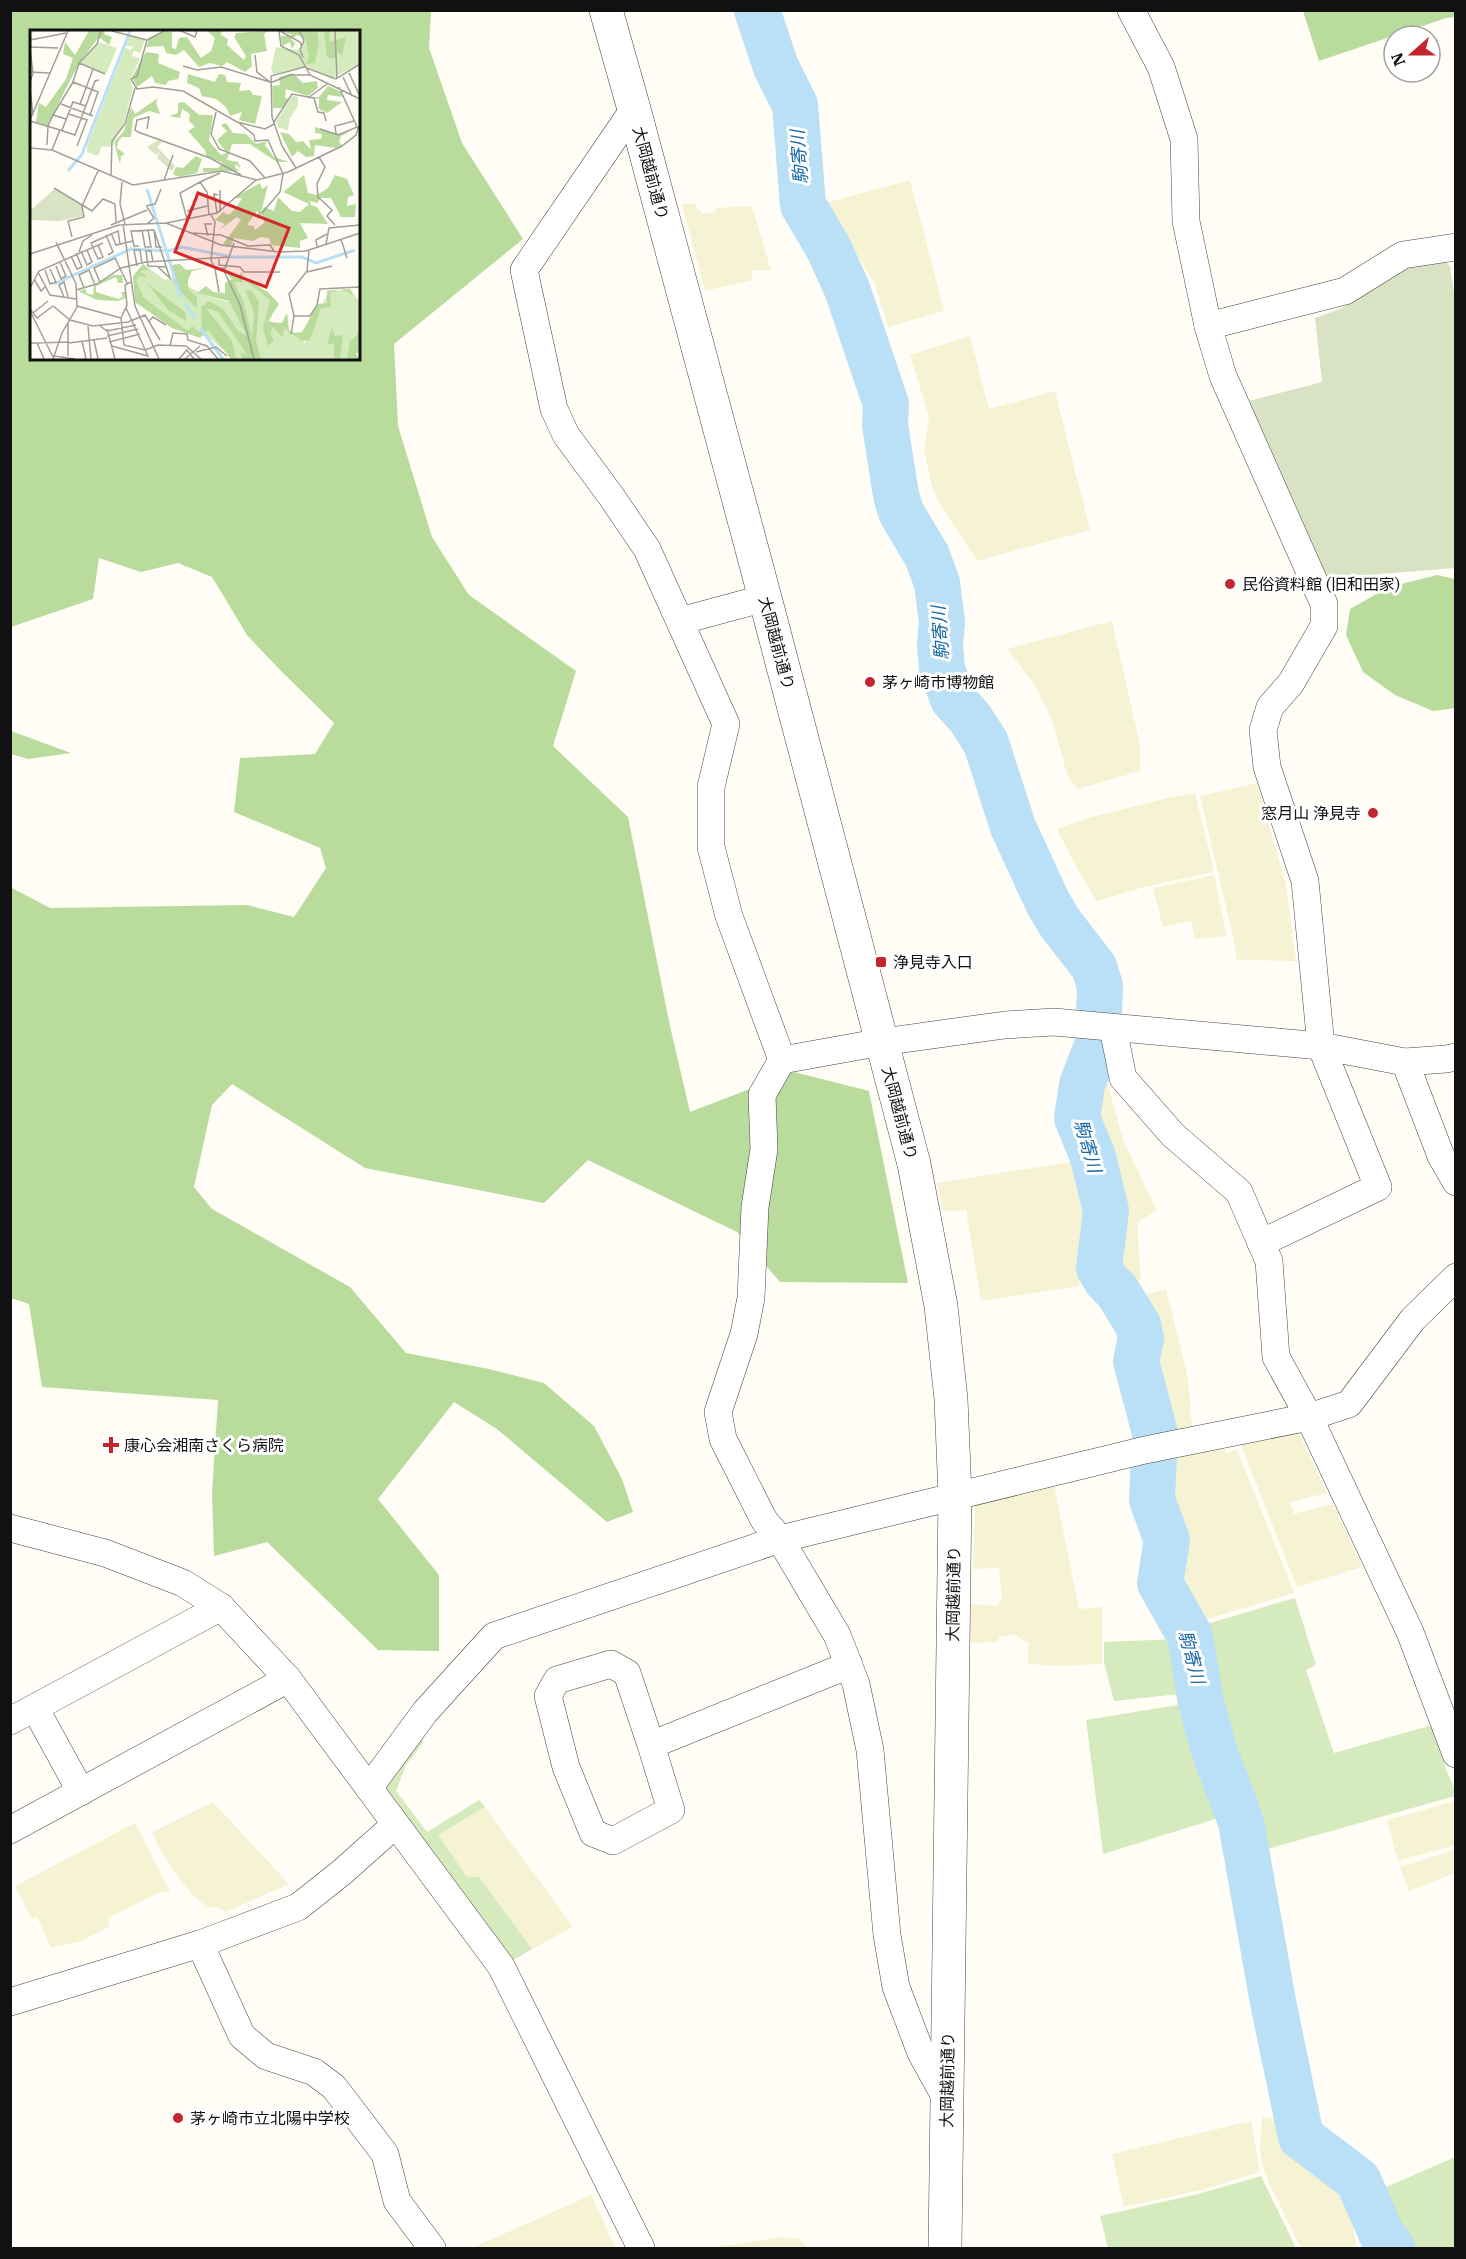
<svg xmlns="http://www.w3.org/2000/svg" width="1466" height="2259" font-family="'IBM Plex Serif','Noto Sans JP',serif">
  <style>
    .farmland { fill: #f6f3d4 }
    .green { fill: #d5ebbd }
    .forest { fill: #b9dc9c; fill-rule: evenodd }
    .cemetery { fill: #d9e3c4 }
    .lines { fill: none; stroke-linecap: round; stroke-linejoin: round }
    .river { stroke: #b9e0f7; stroke-width: 46 }
    .minor-casing { stroke: #444; stroke-width: 28 }
    .tertiary-casing { stroke: #444; stroke-width: 34 }
    .minor { stroke: #fff; stroke-width: 27 }
    .tertiary { stroke: #fff; stroke-width: 33 }
    .poi-dot { fill: #c4262e; stroke: #fff; stroke-width: 2 }
    .labels { text-anchor: middle; dominant-baseline: central; stroke-width: 6; stroke-linejoin: round; paint-order: stroke }
    .street-label { font-size: 16px; fill: #111; stroke: #fff }
    .poi-label { font-size: 16px; fill: #111; stroke: #fff; text-anchor: start }
    .water-label { font-size: 18px; font-style: italic; fill: #1768a6; stroke: #fff }
    .inset-river { fill: none; stroke: #b9e0f7; stroke-width: 3 }
    .inset-road { fill: none; stroke: #a09f9a; stroke-width: 1.5 }
    .view { fill: #d62828; fill-opacity: 0.15; stroke: #d62828; stroke-width: 3 }
    .inset-edge { fill: none; stroke: #111; stroke-width: 3 }
  </style>
  <rect width="100%" height="100%" fill="#fffdf5"/>
  <g class="farmland">
    <path d="M910 180 944 311 888 327 875 284 825 203Z"/>
    <path d="M694 203 703 214 716 212 715 208 752 206 771 270H751L753 280 705 291 682 204Z"/>
    <path d="M970 336 989 409 1055 391 1090 530 977 561 940 504 932 486 924 450 929 417 910 355Z"/>
    <path d="M1112 621 1140 745V771L1078 789 1068 778 1052 719 1034 684 1007 649Z"/>
    <path d="M1257 783 1286 885 1296 961 1237 960 1233 936 1200 796Z"/>
    <path d="M1195 793 1214 872 1144 887 1097 901 1085 883 1057 829 1088 818 1167 798Z"/>
    <path d="M1214 875 1227 936 1195 939 1191 921 1163 927 1153 888Z"/>
    <path d="M1106 1077 1123 1140 1157 1210 1137 1223 1141 1280 1127 1284 1112 1264 1110 1246 1117 1221 1100 1149 1087 1120 1093 1082Z"/>
    <path d="M1071 1162 1079 1180 1087 1222 1079 1286 981 1301 966 1210 943 1211 937 1183Z"/>
    <path d="M1166 1289 1187 1374 1191 1409 1189 1411 1193 1427 1167 1431 1153 1385 1146 1295Z"/>
    <path d="M1297 1429 1327 1493 1290 1502 1294 1514 1333 1504 1362 1567 1297 1587 1240 1443Z"/>
    <path d="M1221 1441 1226 1453 1237 1450 1294 1593 1200 1621 1174 1576 1181 1541 1162 1491 1169 1454Z"/>
    <path d="M1054 1484 1079 1609 1102 1607V1664L1059 1666 1028 1664V1643L1015 1634 999 1637 998 1642 969 1643 970 1604 998 1606 1002 1596 999 1568 973 1569 975 1502Z"/>
    <path d="M1455 1801V1845L1398 1861 1387 1820Z"/>
    <path d="M213 1802 289 1884 226 1912 216 1907 207 1908 191 1893 175 1873 156 1842 153 1832Z"/>
    <path d="M485 1807 573 1927 532 1949 479 1877 467 1878 437 1835Z"/>
    <path d="M135 1823 170 1891 160 1892 108 1918 110 1926 81 1941 51 1948 37 1917 32 1919 15 1886Z"/>
    <path d="M1455 1850V1873L1409 1891 1400 1867Z"/>
    <path d="M1262 2117 1280 2119 1285 2149 1333 2186 1343 2200 1352 2220 1356 2245 1347 2248H1301L1269 2183 1262 2164 1260 2147Z"/>
    <path d="M1251 2121 1260 2172 1201 2190 1124 2207 1112 2154Z"/>
    <path d="M591 2195 616 2248H472Z"/>
    <path d="M783 2237 799 2239 808 2248H707Z"/>
  </g>
  <g class="green">
    <path d="M1295 1598 1316 1665 1306 1670 1334 1753 1432 1725 1447 1772 1455 1789V1796L1264 1850 1256 1818 1226 1746 1214 1703 1200 1626Z"/>
    <path d="M1179 1639 1189 1693 1114 1701 1104 1662V1642Z"/>
    <path d="M1189 1703 1197 1743 1208 1782 1225 1816 1103 1854 1086 1720Z"/>
    <path d="M420 1735 423 1738V1743L406 1765 396 1791 427 1832 479 1800 485 1807 438 1835 467 1877H479L532 1949 510 1962 383 1787Z"/>
    <path d="M1455 2157V2248H1405L1391 2229 1375 2192Z"/>
    <path d="M1261 2176 1296 2248H1108L1100 2216 1198 2194Z"/>
  </g>
  <g class="forest">
    <path d="M1455 10V17L1446 18 1319 61 1303 11Z"/>
    <path d="M11 11H431L429 48 462 143 523 239 394 344 398 426 432 537 469 595 576 671 553 746 628 817 670 1026 690 1112 794 1072 869 1091 908 1283 780 1282 737 1232 588 1160 544 1203 365 1168 232 1084 212 1105 194 1187 212 1209 350 1287 406 1353 489 1369 544 1383 594 1426 622 1479 633 1512 607 1522 497 1429 454 1402 378 1499 439 1575V1651L378 1650 267 1542 214 1556 212 1494 218 1400 42 1387 29 1304 11 1298 10 887 50 908 247 905 294 917 326 868 320 848 234 812 240 758 315 754 334 723 280 670 247 635 212 577 178 563 141 572 99 558 93 599 11 627ZM32 32H358V358H32Z"/>
    <path d="M1437 575 1455 579 1456 708 1433 711 1395 695 1363 672 1346 635 1350 609 1389 587Z"/>
    <path d="M11 731 71 753 28 759 11 754Z"/>
  </g>
  <path class="cemetery" d="M1442 259 1450 266 1456 307 1455 568 1380 574 1359 578 1333 591 1245 402 1322 382 1315 318 1342 308 1409 265Z"/>
  <g class="lines">
    <path class="river" d="M757 10 776 67 795 105 803 205 829 249 847 289 886 404 885 425 896 495 901 512 927 556 937 583 942 622 940 645 942 669 953 699 970 718 986 743 1013 827 1048 903 1060 923 1094 967 1100 986 1098 1043 1082 1085 1077 1118 1093 1157 1106 1211 1099 1268 1106 1280 1117 1291 1138 1325 1141 1339 1136 1361 1155 1433 1152 1500 1167 1540 1160 1583 1190 1636 1201 1703 1215 1753 1241 1822 1273 2002 1301 2137 1358 2180 1382 2235 1392 2248"/>
    <defs>
      <g id="minor">
        <path d="M1131 10 1161 67 1184 139 1186 221 1208 326 1223 376 1324 604V626L1291 683 1270 707 1263 730 1267 767 1305 881 1321 1046 1378 1187 1261 1243"/>
        <path d="M634 109 524 270 554 409 566 435 611 496 647 549 726 724 711 787V847L729 916 782 1060 762 1095 764 1149 755 1207 751 1298 744 1334 718 1412 723 1439 764 1520 780 1539 837 1635 856 1684 870 1750 887 1935 896 1987 921 2053 947 2100"/>
        <path d="M1208 326 1345 291 1403 255 1456 247"/>
        <path d="M680 621 765 598"/>
        <path d="M1113 1028 1123 1078 1173 1135 1239 1192 1269 1261 1276 1357 1309 1417 1410 1632 1456 1754"/>
        <path d="M782 1060 882 1042 1005 1025 1054 1022 1321 1046 1405 1062 1446 1059 1456 1057"/>
        <path d="M1405 1062 1441 1156 1456 1182"/>
        <path d="M10 1528 105 1553 183 1583 221 1607 288 1679 501 1966 641 2248"/>
        <path d="M35 1708 81 1792"/>
        <path d="M10 1721 221 1607"/>
        <path d="M651 1745 627 1673 611 1664 557 1680 548 1696 566 1767 593 1833 613 1841 671 1810 651 1745 849 1665"/>
        <path d="M369 1788 425 1712 494 1636 780 1539 1145 1450 1309 1417 1349 1404 1413 1319 1456 1277"/>
        <path d="M10 1830 288 1679"/>
        <path d="M200 1944 242 2036 266 2056 314 2072 334 2087 385 2154 397 2201 432 2248"/>
        <path d="M10 2002 200 1944 298 1907 341 1873 395 1825"/>
      </g>
      <path id="tertiary" d="M606 10 634 109 765 598 914 1164 941 1306 951 1399 955 1495 945 2248"/>
    </defs>
    <use href="#minor" class="minor-casing"/>
    <use href="#tertiary" class="tertiary-casing"/>
    <use href="#minor" class="minor"/>
    <use href="#tertiary" class="tertiary"/>
  </g>
  <g class="poi-dot">
    <circle cx="1230" cy="584" r="6"/>
    <circle cx="870" cy="682" r="6"/>
    <circle cx="1373" cy="813" r="6"/>
    <rect x="875" y="956" width="12" height="12" rx="3"/>
    <path d="M108 1436h6v6h6v6h-6v6h-6v-6h-6v-6h6z"/>
    <circle cx="178" cy="2118" r="6"/>
  </g>
  <g class="labels">
    <g class="street-label">
      <text transform="translate(651 173) rotate(75)">大岡越前通り</text>
      <text transform="translate(777 643) rotate(75)">大岡越前通り</text>
      <text transform="translate(900 1113) rotate(75)">大岡越前通り</text>
      <text transform="translate(953 1594) rotate(-89)">大岡越前通り</text>
      <text transform="translate(947 2080) rotate(-89)">大岡越前通り</text>
    </g>
    <g class="poi-label">
      <text x="1242" y="584">民俗資料館 (旧和田家)</text>
      <text x="882" y="682">茅ヶ崎市博物館</text>
      <text x="1361" y="813" text-anchor="end">窓月山 浄見寺</text>
      <text x="893" y="962">浄見寺入口</text>
      <text x="124" y="1445">康心会湘南さくら病院</text>
      <text x="190" y="2118">茅ヶ崎市立北陽中学校</text>
    </g>
    <g class="water-label">
      <text transform="translate(799 157) rotate(-94)">駒寄川</text>
      <text transform="translate(940 633) rotate(-94)">駒寄川</text>
      <text transform="translate(1088 1146) rotate(74)">駒寄川</text>
      <text transform="translate(1192 1657) rotate(75)">駒寄川</text>
    </g>
  </g>
  <g transform="translate(30 30)">
    <rect width="330" height="330" fill="#fffdf5"/>
    <path d="M268 1H330V33L301 49 278 37 243 44 241 39 246 17 268 20 274 13ZM100 5 115 10 110 23 104 21 102 26 110 28 100 50 103 58 94 93 81 117 72 116 68 126 57 122V116L95 18 101 20 103 16H95ZM68 12 87 18 76 44 50 33ZM263 65 268 67V76L260 88 258 100 249 98 246 92ZM113 234 135 250 143 248 174 265 199 272 213 292 200 252 206 249 225 253 245 274 240 291 268 305 275 313 298 262 320 259 330 272V297L322 329H204L177 306 159 303 106 273 103 248Z" fill="#d5ebbd"/>
    <path d="M59 1H75L74 4 82 7 79 15 69 7 49 33 17 96 6 92 9 73 16 77 36 49 43 28 33 24 35 12 45 25ZM136 1 142 2V18L146 19 149 8 157 7 171 28 181 21 185 8 177 1H192L191 5 198 9 197 15 214 30 216 26 204 7 206 3 238 1 234 4 237 21 221 24 222 36 215 42 197 32 192 36 180 33 169 37 154 20 146 25 136 23 134 16 116 17 119 9ZM251 1H287L289 13 285 33 276 34 279 26 275 7 267 5 261 9 265 13 262 19 260 12 252 16 251 6 263 5ZM294 1H300L299 12 316 7 312 26 307 21 304 29 297 27ZM116 22 129 24 128 33 150 42 148 49 138 51 136 55 125 53 122 46 107 57 102 47ZM263 43 273 53 287 51 288 58 278 66 256 59 255 68 259 69 253 78H243L242 56 250 55 249 47ZM158 44 185 52 189 44 195 45 197 52 211 53 209 61 220 60 223 65 232 66 225 94 209 90 212 82 200 86 196 77 186 69 172 66 169 58 157 53ZM298 56 310 61 313 67 298 65 297 70 312 72 297 83 289 79V69L280 68 289 67ZM128 68 126 73 130 84 119 81 103 88 101 107H92L88 112 87 118 95 124 91 126 90 134 84 112 94 101 101 77 105 84ZM154 72 169 85H183L179 111 191 125 197 123 187 110 197 101 191 95 196 93 203 103 216 104 226 114 237 111 235 115 244 127 259 132H247L220 114H202L197 130 208 132 211 139 206 134 205 137 209 141 173 142V138H188L193 133 176 126 175 120 158 101 165 97 159 91 160 84 152 79 150 88 139 86 148 83V73ZM285 97 308 104 320 102 311 106 309 112 312 115 306 118 285 115 284 126 276 127 268 121 262 127 250 102 259 104 266 112 273 111 281 120 279 110 291 109 292 104 285 103ZM166 126 172 129 167 143 149 147 143 144 146 137 153 138ZM274 145 278 163 287 165 298 158 305 145 317 149 324 165 318 167 317 176 326 174 325 187H311L301 168H291L287 173 280 171 281 175 287 177 298 194 270 193 278 208 270 211V218L241 215 239 208 230 207 223 211 204 208 201 216 193 214 211 190 207 187 189 200 195 194 185 190 193 182 199 185 206 178 212 168H204L230 153 232 159 238 155 231 182 234 177 244 181 248 167 262 181 270 182 279 174 253 162ZM228 180 227 189 233 185 234 193 225 200 224 196 217 195ZM113 234 119 240 110 241 118 248 110 246 106 251 114 268 158 301 162 296 169 302 172 299 171 277 179 271 193 279 208 301 217 306 199 271 167 263 176 256 183 262 195 263V253L202 249 194 240 207 247 212 242 213 251 222 253 238 262 249 274 237 292 252 293 257 283 259 300 265 303 272 302 288 274 297 273V261L313 259 321 260 323 265 311 259 300 263 301 277 291 278 280 310 272 311 254 298 253 308 243 297 240 303 244 310 238 316 233 298 240 270 217 252H204L214 273 222 308 224 282 215 260H221L229 272 226 310 231 329H213L210 322 218 326 188 282 176 278 202 311 206 329H201L178 300 170 308 142 298 105 272 103 246ZM150 234 156 240 176 238 162 241 158 250V258L167 268V279L144 254 141 235ZM83 245H92L93 253H88L86 247 66 256V262L88 269 93 267 91 262H95L96 268 88 271 67 270 48 261 56 259V263L63 265 64 256ZM117 253 156 283V291L138 280ZM330 292V321L326 324 330 329H317L320 311 327 305ZM302 297 305 306 313 305 310 329H304V313L297 315Z" fill="#b9dc9c" fill-rule="evenodd"/>
    <path d="M128 110 132 112 127 117 145 136 142 141 127 128 130 121 126 125 117 117ZM24 159 52 175 53 186 29 191 0 190V181Z" fill="#d9e3c4"/>
    <path class="inset-river" d="M38 141 52 124 100 1M117 159 151 268M24 254 101 219 138 221 152 217 202 227H272L286 233 325 220M155 273 165 289M170 298 193 329"/>
    <path class="inset-road" d="M71 1 67 14 49 33 75 44M82 1 117 10 107 46 101 49 107 59 123 57 153 61 207 92 235 99 244 94M151 1 165 7 167 1M249 1 251 16 269 25 280 45 330 69M250 1 270 12 272 17M269 1 274 10 270 20 273 27M305 1 307 49M0 10 36 3M117 10 134 1M0 17 28 18M0 19 3 43 0 52M225 25 227 42 240 52M49 33 43 52 68 62 60 85M153 36 167 40 191 37 240 52M0 42 20 43M319 43 330 66M313 47 322 66M240 53 260 45H279M309 57 328 99M0 59 3 85M278 68 297 54M31 74 63 86M50 74 63 39M186 82 181 104 189 119 220 131 235 148M39 84 57 90 47 116M23 85 43 52M0 90 38 1M0 91 30 100M244 92 262 64 284 68 288 82 294 83 296 91M209 93 224 105 225 111 238 110 253 144 250 162 232 183M117 99 119 87 107 90 105 100 108 102 180 128 211 145M290 99 308 105 327 97M32 100 43 72 56 76M306 104 305 96 324 91M17 115 18 96 23 85 36 89M0 118 22 120 103 155 192 141 227 150 258 142 312 116 326 105 330 94M22 120 30 100 45 105 65 51 69 50M289 127 295 137 287 154 288 167 302 180 297 186 305 195M266 138 252 116 242 87 241 46 274 37 306 49 330 34M81 146 82 111 95 94 105 58M134 150 143 125M92 152 90 174 95 194M170 152 190 143M24 158 62 181 73 169 85 174M190 160V182M85 174 86 192M116 176 125 174 131 159M157 181 177 176M187 183 184 164 188 165M181 185 185 192 181 230 185 239 194 238M157 189 150 163 170 152 177 162 179 185M136 193 191 215 249 222 276 221 330 203M93 194 105 276 129 329M117 194 124 188 117 177M81 195 117 180M112 200 115 217H121L118 200M124 200 140 248 128 237M124 200 126 217H132M81 203 86 215 103 211M163 203 191 205 218 216 240 215 244 221M76 205 83 222 78 225M178 206 175 194H182M42 207 38 191 54 187 52 176 68 141M311 209 317 228M204 213 194 241 210 275 224 329M296 214 299 198 330 195M68 215 73 227 68 229 61 213 88 201 90 214M109 216H104L101 201 124 200M287 217 286 210 297 204M279 220 277 241 259 264 264 286H280L287 275 290 259 330 257M51 221 57 235 62 232 57 220M49 222 53 211 62 205M0 224 89 195 136 193 187 183 226 150M41 226 47 239 52 237 46 223M189 229V235L210 237 214 242H250M123 232 121 221H116L118 236 137 237M26 236 31 249 36 246 30 232M107 236 104 220H110L112 234M185 239 189 262M15 240 20 254 26 252 20 239M8 242 20 265 46 269M277 242 302 236M4 249 11 261 15 257M70 252 64 238 85 228 97 253M101 252 95 255 97 275 91 288 94 315 115 320 128 315 156 316 171 329M0 258 9 241 73 213M54 258 49 245 59 240 65 255M46 260 67 254 91 238 116 232 200 227M34 267 29 255 34 252 38 267M23 276 40 290 63 296 98 292 115 285 130 310M47 276 91 288M0 279 7 288 23 276M0 281 24 329M3 283 18 271M118 292 123 287 136 295M58 296 61 329M70 296 77 301 106 295M77 299 85 329M261 304 264 286M77 306 108 299M64 310 68 329M52 311 56 329M79 312 110 304M0 313H7L14 329M7 313 39 312M39 313 77 308M82 316 118 326 96 278M140 316 143 303 157 304 158 310 177 316 188 329M166 322 186 317 197 326M24 326 45 329M38 326V292M23 329 32 303 47 277 46 254 26 212M149 329 157 320 164 329M155 329 170 316"/>
    <path class="view" d="M168 163 259 198 236 257 145 222Z"/>
    <rect width="330" height="330" class="inset-edge"/>
  </g>
  <rect width="1466" height="2259" fill="none" stroke="#111111" stroke-width="24"/>
  <g transform="translate(1412 54) rotate(249)"><circle r="28" fill="#ffffff" stroke="#a0a0a0" stroke-width="1.5"/>
  <path d="M0-4.5L10 22L0 15L-10 22Z" fill="#c4262e"/>
  <text y="-9" font-size="16" font-weight="bold" text-anchor="middle" fill="#111111">N</text>
  </g>
</svg>
